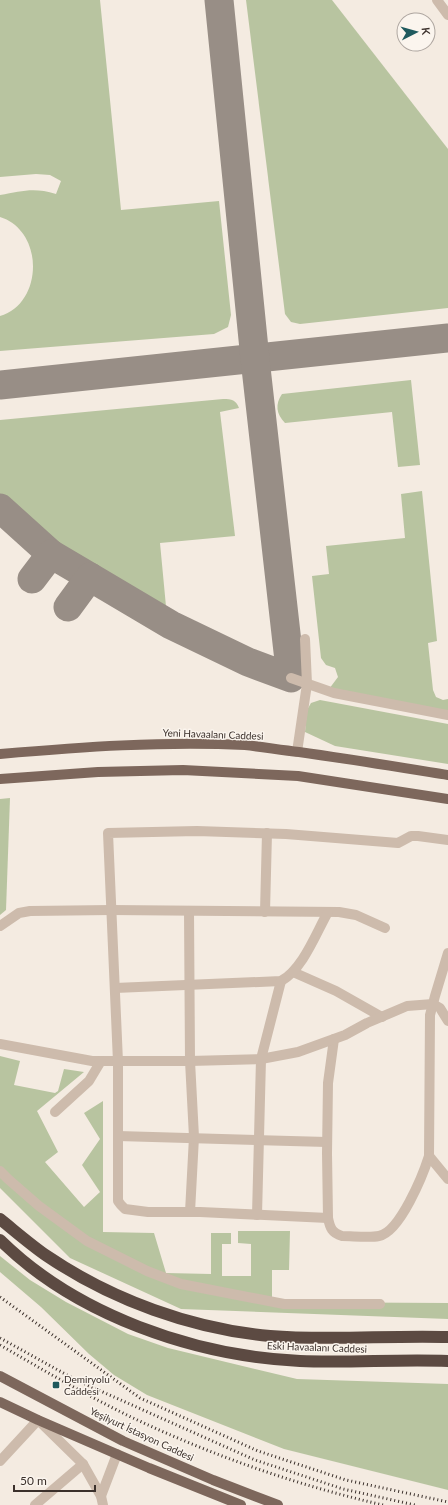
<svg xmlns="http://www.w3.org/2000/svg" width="448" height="1505" font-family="Lato,sans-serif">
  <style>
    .green { fill: #b8c4a0 }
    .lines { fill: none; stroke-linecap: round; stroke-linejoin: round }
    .taxiway { stroke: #988e86; stroke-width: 29 }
    .minor { stroke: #cdbbac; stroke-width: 10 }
    .major { stroke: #7d675c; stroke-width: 10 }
    .highway { stroke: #5c4a42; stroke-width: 12 }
    .rail { stroke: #3b302b; stroke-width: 3; stroke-dasharray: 1 3; stroke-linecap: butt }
    .poi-dot { fill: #1f5a5e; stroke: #fbf5ee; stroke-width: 1.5 }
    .labels { text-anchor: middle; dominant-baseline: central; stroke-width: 3; stroke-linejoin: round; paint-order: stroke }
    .street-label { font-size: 10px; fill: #3b302b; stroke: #fbf5ee }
    .poi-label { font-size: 10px; fill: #3b302b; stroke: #fbf5ee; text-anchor: start }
  </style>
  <rect width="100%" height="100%" fill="#f4ebe1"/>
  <g class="green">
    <path d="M0 0H100L121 210 219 201 231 315 228 327 214 334 0 351V316C43 304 45 231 0 217V195C22 191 34 187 56 194L61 181 50 175 36 174 0 177Z"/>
    <path d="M246 0H332L448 149V308L300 324 291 322 285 314Z"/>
    <path d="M411 380 420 465 398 467 392 412 285 423C276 414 275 404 282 394Z"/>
    <path d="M223 399C232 399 236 400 239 408L220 412 235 536 160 543 167 617C109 580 49 544 0 496V420Z"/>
    <path d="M422 491 437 641 428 643 433 690 436 697 443 700 448 699V712L329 689 338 677 335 668 326 665 321 658 312 576 329 574 326 546 405 538 401 494Z"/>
    <path d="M320 700 448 724V764L335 746 305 732 307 710 311 703Z"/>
    <path d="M10 798 6 910 0 915V799Z"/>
    <path d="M0 1056 20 1061 14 1085 55 1093 58 1091 64 1069 84 1072 37 1111 58 1152 45 1162 84 1207 100 1192 82 1165 100 1139 84 1113 103 1101V1232L154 1233 166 1273 211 1274V1233H231V1244H222V1276H251V1244L238 1243V1231H290L289 1270H272V1302L448 1303V1319L181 1309 70 1258 0 1188Z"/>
    <path d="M0 1256 30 1280 66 1302 128 1334 168 1348 297 1379 448 1384V1490L284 1449 147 1395 114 1375 89 1354 41 1307 0 1272Z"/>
  </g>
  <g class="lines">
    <g class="taxiway">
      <path d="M0 385 448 338"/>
      <path d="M0 508 51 554"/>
      <path d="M32 579 51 554 90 577"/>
      <path d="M68 607 90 577 171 625 248 662 291 678 255 359 219 0"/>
    </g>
    <g class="minor">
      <path d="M437 0 448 15"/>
      <path d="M291 678 334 693 448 715"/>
      <path d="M297 752 307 684 305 639"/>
      <path d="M189 911 190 1061 194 1137 190 1212"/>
      <path d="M265 912 267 833"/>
      <path d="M0 926 19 913 30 911 111 910 339 912 356 915 385 928"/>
      <path d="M293 972 336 991 382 1017"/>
      <path d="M115 988 281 981C303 969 316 933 328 912"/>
      <path d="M334 1039 328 1083 327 1153 328 1218C330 1228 332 1233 342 1236 353 1236 369 1238 379 1236 400 1232 423 1175 429 1156L430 1015 435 996 448 953"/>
      <path d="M0 1044 92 1061H190L261 1059 298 1052 345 1035 367 1023 407 1006 433 1004 440 1008 448 1021"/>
      <path d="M55 1112 89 1081 101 1061"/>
      <path d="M118 1136 327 1142"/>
      <path d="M429 1156 448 1179"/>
      <path d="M0 1171 8 1179 39 1206 87 1241 147 1271 181 1284 284 1304H380"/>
      <path d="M257 1215 261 1059 281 981"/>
      <path d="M328 1218 200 1212H148L125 1209 121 1205 118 1201V1062L108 833 197 831 286 834 398 843 411 836H418L448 840"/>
      <path d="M0 1461 38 1420 83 1464 101 1496 103 1505"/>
      <path d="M101 1496 117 1454"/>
      <path d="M35 1505 83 1464"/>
    </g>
    <g class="major">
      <path d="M0 754C81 747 163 741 245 745 263 747 281 750 299 752 349 759 398 767 448 775"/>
      <path d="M0 779 98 772 183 770 298 776 448 799"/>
      <path d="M0 1376 123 1441 213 1480 278 1505"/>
      <path d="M0 1402 38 1420 149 1468 241 1505"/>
    </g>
    <g class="highway">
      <path d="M0 1219C15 1231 31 1245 47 1256 112 1300 192 1329 270 1336 329 1341 389 1335 448 1337"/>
      <path d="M0 1240C76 1315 194 1356 300 1361 349 1363 399 1359 448 1361"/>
    </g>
    <g class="rail">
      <path d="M0 1297 140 1398 258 1451 346 1480 448 1502"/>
      <path d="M0 1338 76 1380 255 1460 343 1489 415 1505"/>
      <path d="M0 1345C43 1370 86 1395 131 1417 211 1455 296 1485 383 1505"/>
    </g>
  </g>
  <rect class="poi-dot" x="52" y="1381" width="8" height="8" rx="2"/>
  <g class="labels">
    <g class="street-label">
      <text transform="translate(213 734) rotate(2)">Yeni Havaalanı Caddesi</text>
      <text transform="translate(317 1347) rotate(2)">Eski Havaalanı Caddesi</text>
      <text transform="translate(142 1434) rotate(25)">Yeşilyurt İstasyon Caddesi</text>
    </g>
    <g class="poi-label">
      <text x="64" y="1379">Demiryolu<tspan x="64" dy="12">Caddesi</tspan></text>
    </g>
  </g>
  <g transform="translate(416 32) rotate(84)"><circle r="19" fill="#fbf5ee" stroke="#aea6a0"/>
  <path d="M0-3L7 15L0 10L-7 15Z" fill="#1f5a5e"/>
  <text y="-6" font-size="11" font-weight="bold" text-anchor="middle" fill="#3b302b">K</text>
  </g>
  <path d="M14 1485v6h81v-6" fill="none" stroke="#3b302b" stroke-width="2"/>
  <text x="20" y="1485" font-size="12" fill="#3b302b" stroke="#fbf5ee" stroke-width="3" paint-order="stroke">50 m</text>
</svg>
